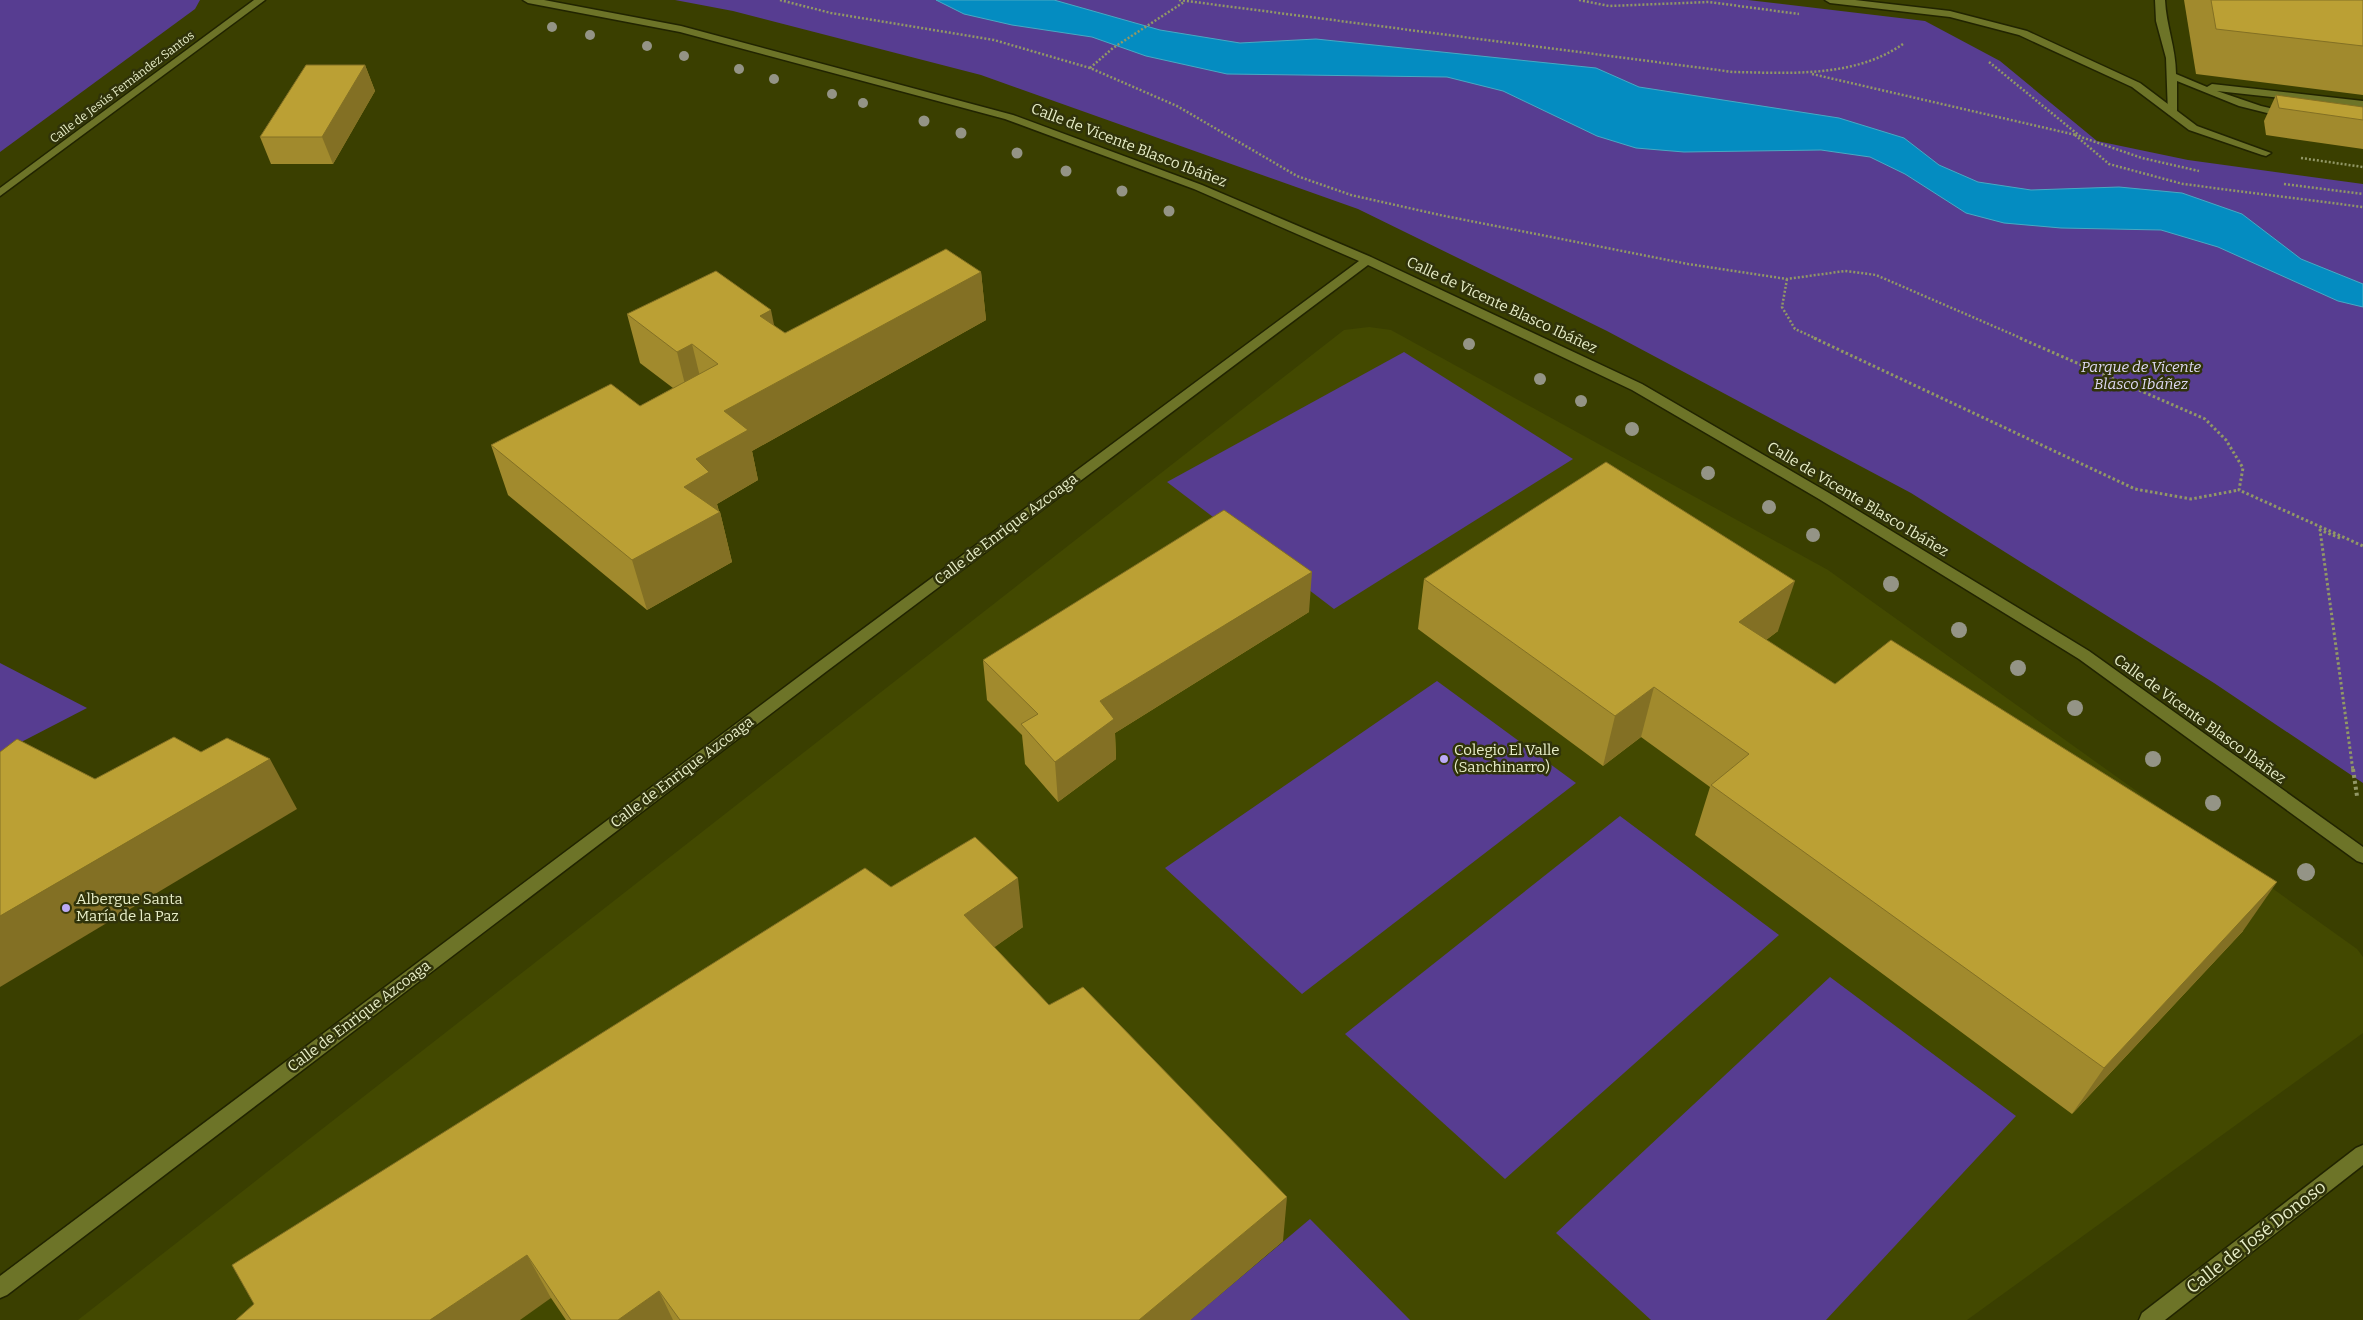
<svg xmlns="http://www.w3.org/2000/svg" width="2363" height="1320" font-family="Bitter,serif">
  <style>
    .built { fill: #434900 }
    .green { fill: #573d91 }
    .water { fill: #048cc1; stroke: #48a9c3 }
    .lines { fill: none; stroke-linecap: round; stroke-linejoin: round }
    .service-casing { stroke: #212400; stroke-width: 3 }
    .minor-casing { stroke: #212400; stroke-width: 3 }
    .path-far2 { stroke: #929866; stroke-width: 2.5; stroke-dasharray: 2 2; stroke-linecap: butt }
    .path-far1 { stroke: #929866; stroke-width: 3; stroke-dasharray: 2.5 2.5; stroke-linecap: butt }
    .path { stroke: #929866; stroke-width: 4; stroke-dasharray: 3 3; stroke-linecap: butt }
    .service { fill: #6d7428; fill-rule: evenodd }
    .minor { fill: #6d7428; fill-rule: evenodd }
    .tree { fill: #949486 }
    .wall { fill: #a18a2d }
    .shaded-wall { fill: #837024 }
    .building { fill: #bba034; stroke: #837024 }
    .poi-dot { fill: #bcaaf6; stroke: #30330a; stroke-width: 2 }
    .labels { text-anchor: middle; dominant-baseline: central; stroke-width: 5; stroke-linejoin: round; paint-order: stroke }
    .far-street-label { font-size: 12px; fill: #e8eec8; stroke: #30330a }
    .street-label { font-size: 15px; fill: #e8eec8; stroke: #30330a }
    .park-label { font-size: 15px; font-style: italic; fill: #ded9f4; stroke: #30330a }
    .poi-label { font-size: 15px; fill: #e8eec8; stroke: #30330a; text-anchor: start }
    .near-street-label { font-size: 18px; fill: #e8eec8; stroke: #30330a }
  </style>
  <rect width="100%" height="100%" fill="#3a3f00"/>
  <path class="built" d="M1369 327 1391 330 1828 570 2357 949 2363 957V1033L1967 1320H78L1344 330Z"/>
  <g class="green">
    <path d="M0 0H200L195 9 0 152Z"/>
    <path d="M675 0H1748L1925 21 2000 61 2097 141 2188 160 2363 184V783L2214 683 1911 493 1607 331 1358 209 981 75 733 11Z"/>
    <path d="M1404 352 1573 459 1334 609 1167 482Z"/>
    <path d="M0 663 87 708 0 753Z"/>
    <path d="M1437 681 1576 783 1302 994 1165 868Z"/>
    <path d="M1620 816 1779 935 1505 1179 1345 1034Z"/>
    <path d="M1830 977 2016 1116 1826 1320H1651L1556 1233Z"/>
    <path d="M1310 1219 1410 1320H1190Z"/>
  </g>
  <path class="water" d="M936 0H1054L1160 30 1240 43 1316 39 1596 68 1639 87 1839 118 1904 138 1939 165 1978 182 2031 190 2119 187 2182 193 2242 214 2301 259 2363 284V307L2338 301 2218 247 2161 230 2061 228 2004 223 1966 213 1905 174 1870 157 1821 150 1684 152 1636 148 1597 136 1503 91 1447 77 1227 74 1146 56 1092 37 1012 25 964 14Z"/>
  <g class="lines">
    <defs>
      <path id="service" d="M2155 0H2165C2166 25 2176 48 2176 74L2207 87 2212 84 2363 101V107L2217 91 2261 106 2291 113V117L2287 118 2239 106 2177 81V112L2172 115 2168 114 2166 58 2156 21Z"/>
      <g id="minor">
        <path d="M254 0H265L0 196V188Z"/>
        <path d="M523 0H544L681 26 1013 115 1202 185 1371 257 1642 384 1829 493 2089 651 2363 847V863L2357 861 2079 659 1819 499 1632 390 1368 265 827 671 7 1295 0 1298V1276L817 663 1359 261 1194 189 1005 119 680 32 528 3Z"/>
        <path d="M1825 0H1855L1950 11 2027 31 2140 83 2197 126 2271 153 2266 156 2262 155 2189 130 2132 87 2019 35 1950 17 1830 3Z"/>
        <path d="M2363 1145V1165L2165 1320H2139L2142 1313 2356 1148Z"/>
      </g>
    </defs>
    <use href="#service" class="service-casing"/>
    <use href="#minor" class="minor-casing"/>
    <g class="path-far2">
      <path d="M780 0 831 13 994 40 1090 68 1177 106 1297 176 1351 195 1440 215 1688 264 1787 279 1845 271 1876 275 2023 339"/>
      <path d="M1179 0 1733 72C1790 73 1854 78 1903 44"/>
      <path d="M1579 0 1609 6 1709 2 1799 14"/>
      <path d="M1989 62 2081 137 2142 158 2199 171"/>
      <path d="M1090 68 1113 48 1184 2"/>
      <path d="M1812 74 2076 135"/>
      <path d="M2075 135 2109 164 2183 184 2363 207"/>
      <path d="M2301 158 2363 167"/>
      <path d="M2284 184 2363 194"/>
      <path d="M1787 279 1782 307 1795 329 1817 339"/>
    </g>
    <g class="path-far1">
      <path d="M1814 338 2135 489 2191 499 2239 490"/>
      <path d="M2020 338 2205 419 2226 440 2243 468 2239 490 2363 546"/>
      <path d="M2340 538 2320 530 2353 771"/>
    </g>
    <path class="path" d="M2353 769 2357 796"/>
    <use href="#service" class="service"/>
    <use href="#minor" class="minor"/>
  </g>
  <g class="tree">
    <circle cx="552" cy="27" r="5"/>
    <circle cx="590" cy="35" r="5"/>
    <circle cx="647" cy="46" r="5"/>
    <circle cx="684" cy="56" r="5"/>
    <circle cx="739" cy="69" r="5"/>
    <circle cx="774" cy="79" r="5"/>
    <circle cx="832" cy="94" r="5"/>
    <circle cx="863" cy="103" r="5"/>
    <circle cx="924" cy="121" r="5.5"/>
    <circle cx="961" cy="133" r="5.5"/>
    <circle cx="1017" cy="153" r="5.5"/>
    <circle cx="1066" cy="171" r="5.5"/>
    <circle cx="1122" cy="191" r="5.5"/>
    <circle cx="1169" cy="211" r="5.5"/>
    <circle cx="1469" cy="344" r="6"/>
    <circle cx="1540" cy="379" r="6"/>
    <circle cx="1581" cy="401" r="6"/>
    <circle cx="1632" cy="429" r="7"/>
    <circle cx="1708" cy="473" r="7"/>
    <circle cx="1769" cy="507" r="7"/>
    <circle cx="1813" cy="535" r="7"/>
    <circle cx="1891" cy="584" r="8"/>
    <circle cx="1959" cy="630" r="8"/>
    <circle cx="2018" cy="668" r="8"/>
    <circle cx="2075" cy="708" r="8"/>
    <circle cx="2153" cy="759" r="8"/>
    <circle cx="2213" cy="803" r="8"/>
    <circle cx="2306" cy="872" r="9"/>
  </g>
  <g class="wall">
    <path d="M2184 0H2363V95L2196 74Z"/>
    <path d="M365 65 375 91 333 164H271L260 137Z"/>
    <path d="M2276 95 2363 107V149L2266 135 2264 121Z"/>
    <path d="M981 272 986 320 752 451 758 480 717 504 719 511 720 512 732 562 647 610 508 495 491 445 640 406 673 388 640 363 627 314 774 326 785 333Z"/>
    <path d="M1424 579 1778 631 1766 640 1835 684 2243 931 2072 1114 1695 835 1710 787 1641 737 1603 766 1418 629Z"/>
    <path d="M1309 612 1115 733 1116 759 1058 802 1025 764 1022 735 987 700 983 660Z"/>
    <path d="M891 887 1023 927 994 947 1049 1005 1283 1241 1190 1320H566L551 1298 236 1320Z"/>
  </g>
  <g class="shaded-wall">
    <path d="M365 65 375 91 333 164 322 137Z"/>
    <path d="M981 272 986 320 752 451 758 480 717 504 719 513 720 512 732 562 647 610 632 560 684 487 696 459 724 411Z"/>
    <path d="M771 310 781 359 760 316Z"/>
    <path d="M692 344 704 393 689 401 677 352Z"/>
    <path d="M1312 572 1309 612 1115 733 1116 759 1058 802 1055 762 1100 701Z"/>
    <path d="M1795 581 1778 631 1724 672 1739 622Z"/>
    <path d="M1654 687 1641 737 1603 766 1615 716Z"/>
    <path d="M270 759 297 809 0 987V916Z"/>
    <path d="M1018 878 1023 927 971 964 964 915Z"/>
    <path d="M2277 882 2243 931 2072 1114 2104 1068Z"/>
    <path d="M1287 1197 1283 1241 1190 1320H1139Z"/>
    <path d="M527 1255 551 1298 520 1320H430Z"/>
    <path d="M659 1291 673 1320H618Z"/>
  </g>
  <g class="building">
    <path d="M2211 0H2363V46L2216 29Z"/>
    <path d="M306 65H365L322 137H260Z"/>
    <path d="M2276 95 2363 107V120L2279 108Z"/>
    <path d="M946 249 981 272 724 411 748 430 696 459 709 472 684 487 720 512 632 560 491 445 611 384 640 406 718 364 692 344 677 352 627 314 716 271 771 310 760 316 785 333Z"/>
    <path d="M1606 462 1795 581 1739 622 1835 684 1891 640 2277 882 2104 1068 1711 785 1749 754 1654 687 1615 716 1424 579Z"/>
    <path d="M1224 510 1312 572 1100 701 1114 719 1055 762 1021 724 1038 714 983 660Z"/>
    <path d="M174 737 201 752 227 738 270 759 0 916V752L17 739 95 779Z"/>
    <path d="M975 837 1018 878 964 915 1049 1005 1083 987 1287 1197 1139 1320H680L659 1291 618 1320H571L527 1255 430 1320H236L254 1304 232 1265 865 868 891 887Z"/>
  </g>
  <g class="poi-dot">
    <circle cx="1444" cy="759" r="5"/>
    <circle cx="66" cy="908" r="5"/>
  </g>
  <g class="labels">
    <g class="far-street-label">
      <text transform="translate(122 87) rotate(-37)">Calle de Jesús Fernández Santos</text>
    </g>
    <g class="street-label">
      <text transform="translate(1129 145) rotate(21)">Calle de Vicente Blasco Ibáñez</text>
      <text transform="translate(1502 305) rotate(25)">Calle de Vicente Blasco Ibáñez</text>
      <text transform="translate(1858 499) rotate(31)">Calle de Vicente Blasco Ibáñez</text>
      <text transform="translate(1006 529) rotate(-37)">Calle de Enrique Azcoaga</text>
      <text transform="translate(2200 719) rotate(36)">Calle de Vicente Blasco Ibáñez</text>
      <text transform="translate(682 772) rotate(-37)">Calle de Enrique Azcoaga</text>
      <text transform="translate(359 1016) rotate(-37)">Calle de Enrique Azcoaga</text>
    </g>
    <g class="park-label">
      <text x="2141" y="367">Parque de Vicente<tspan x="2141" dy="17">Blasco Ibáñez</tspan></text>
    </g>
    <g class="poi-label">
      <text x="1454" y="750">Colegio El Valle<tspan x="1454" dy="17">(Sanchinarro)</tspan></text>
      <text x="76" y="899">Albergue Santa<tspan x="76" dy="17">María de la Paz</tspan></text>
    </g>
    <g class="near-street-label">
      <text transform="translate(2256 1237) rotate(-38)">Calle de José Donoso</text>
    </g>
  </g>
</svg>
